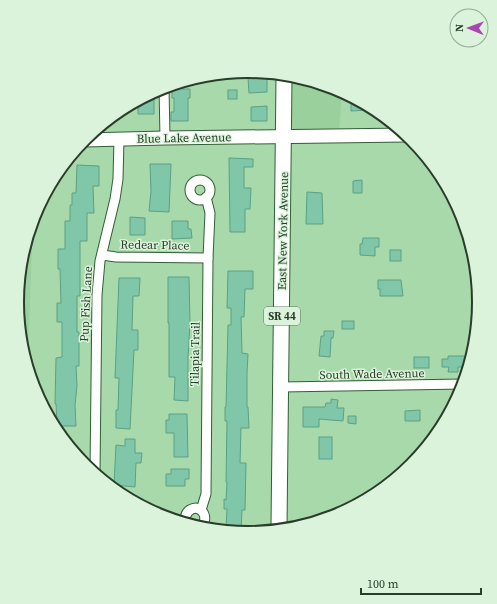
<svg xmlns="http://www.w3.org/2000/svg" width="497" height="604" font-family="'Source Serif 4',serif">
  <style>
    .built { fill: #9ad09c }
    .building { fill: #80c6a8; stroke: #5ca084 }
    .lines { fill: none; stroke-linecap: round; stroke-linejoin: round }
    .street-casing { stroke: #325e35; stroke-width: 11 }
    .secondary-casing { stroke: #325e35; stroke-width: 15 }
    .primary-casing { stroke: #325e35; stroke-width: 17 }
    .street { stroke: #fff; stroke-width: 9 }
    .secondary { stroke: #fff; stroke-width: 13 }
    .primary { stroke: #fff; stroke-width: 15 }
    .labels { text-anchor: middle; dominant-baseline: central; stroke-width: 3; stroke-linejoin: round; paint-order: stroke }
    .shield { fill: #daf3da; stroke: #5e745f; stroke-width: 1 }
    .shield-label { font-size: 11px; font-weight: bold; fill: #293d2a }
    .street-label { font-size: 12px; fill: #293d2a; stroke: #daf3da }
    .rim { fill: none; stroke: #293d2a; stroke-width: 2 }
  </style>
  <rect width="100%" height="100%" fill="#a8d9aa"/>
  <g class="built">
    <path d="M289 79 337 88 342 91 339 132 288 133Z"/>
    <path d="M33 220 28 355 17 302Z"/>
  </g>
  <g class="building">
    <path d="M248 78H267V92L249 93Z"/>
    <path d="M182 84V89H190V98H188V121H171V112H174V98H172V86Z"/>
    <rect x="228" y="90" width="9" height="9"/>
    <path d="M154 92V114H138V103Z"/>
    <path d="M351 97 359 103 370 110 351 111Z"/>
    <path d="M267 106V121H251V107Z"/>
    <path d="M229 158 253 159V167H244V188H251L250 209H245V232H230Z"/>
    <path d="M150 164H171L169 212 149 211 151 191Z"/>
    <path d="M77 165 99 166V186H93L94 213H87V241H80V296H77V332H79V366H76L77 386 75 405 76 426H59L57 424 56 404H55L56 358 62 357V322H57V303H61L60 269H58V249H65V221H70V205H72V193H76Z"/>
    <path d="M362 180V193H353V181Z"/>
    <path d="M307 192 322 193 323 224H306Z"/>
    <path d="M130 217 145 218V235H130Z"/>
    <path d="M172 221H188V229H191L192 238 172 239Z"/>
    <path d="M363 238H379V247H375V256L360 255V244H362Z"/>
    <rect x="390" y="250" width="11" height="11"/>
    <path d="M228 271H253V289H245L244 317H241L242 353 248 354 247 373V407H248L249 428H241L240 463H246L245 510H242L241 532 226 529 227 509H224V499L226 500 227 482H226L227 421H225V407H226L228 325H231V308H227Z"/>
    <path d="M168 277H189L190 323 188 358V401L174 400 175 377H169V323H168Z"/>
    <path d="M119 278H140L139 296H133L132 330H138V350H134L130 429 116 428V410H118L119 378H115Z"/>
    <path d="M378 280H401L403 296H380V289H378Z"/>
    <rect x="342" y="321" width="12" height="8"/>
    <path d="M324 331H334L333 338H331L330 357 319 356 321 336H324Z"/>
    <path d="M448 356H469L467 367H458V372H448L449 367H442V359H448Z"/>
    <rect x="414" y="357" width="15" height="11"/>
    <path d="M331 399 338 400 337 408H344L343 421 319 419V427H303V407H325L326 403H331Z"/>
    <path d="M420 410V421H405V411Z"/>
    <path d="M169 414H187L188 457H174V433H166V420H169Z"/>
    <path d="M348 416H356V424L348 423Z"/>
    <rect x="319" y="437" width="13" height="22"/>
    <path d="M125 439H135V453H142L141 463H136L135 487 114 485 116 445 125 446Z"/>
    <path d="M171 469H189V479H185V486H166V474H171Z"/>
  </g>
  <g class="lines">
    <defs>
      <g id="street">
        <path d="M164 87 165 138"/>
        <circle cx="200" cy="190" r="10"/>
        <path d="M102 255 116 257 208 258"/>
        <path d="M281 387 464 384"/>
        <path d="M95 472 97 295 100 261 115 199 118 179 119 139"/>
        <path d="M201 510 206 494 208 258 210 213 206 197"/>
        <path d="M185 521C185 514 188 509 196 508 204 510 207 517 203 525"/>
      </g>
      <path id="secondary" d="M84 140 165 138 407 135"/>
      <path id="primary" d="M279 527 284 78"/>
    </defs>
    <use href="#street" class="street-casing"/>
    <use href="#secondary" class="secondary-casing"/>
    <use href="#primary" class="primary-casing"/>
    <use href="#street" class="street"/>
    <use href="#secondary" class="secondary"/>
    <use href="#primary" class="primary"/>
  </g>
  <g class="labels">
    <rect class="shield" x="264" y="307" width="36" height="18" rx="3"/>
    <g class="shield-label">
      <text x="282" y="316">SR 44</text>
    </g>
    <g class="street-label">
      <text transform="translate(184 138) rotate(-1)">Blue Lake Avenue</text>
      <text transform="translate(283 231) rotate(-89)">East New York Avenue</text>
      <text transform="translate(155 245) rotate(1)">Redear Place</text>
      <text transform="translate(86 304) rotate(-87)">Pup Fish Lane</text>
      <text transform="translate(195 354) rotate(-89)">Tilapia Trail</text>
      <text transform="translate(372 374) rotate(-1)">South Wade Avenue</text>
    </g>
  </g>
  <path d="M0 0H497V604H0ZM24 302a224 224 0 1 1 448 0a224 224 0 1 1-448 0Z" fill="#daf3da" fill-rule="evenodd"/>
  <path class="rim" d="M24 302a224 224 0 1 1 448 0a224 224 0 1 1-448 0Z"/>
  <g transform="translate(469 28) rotate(271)"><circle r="19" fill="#daf3da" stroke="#93aa94"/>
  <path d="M0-3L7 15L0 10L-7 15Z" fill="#a947ae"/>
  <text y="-6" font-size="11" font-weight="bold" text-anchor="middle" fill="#293d2a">N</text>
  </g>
  <path d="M361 588v6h120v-6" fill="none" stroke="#293d2a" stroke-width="2"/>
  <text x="367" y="588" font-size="12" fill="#293d2a" stroke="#daf3da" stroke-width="3" paint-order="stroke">100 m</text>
</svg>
